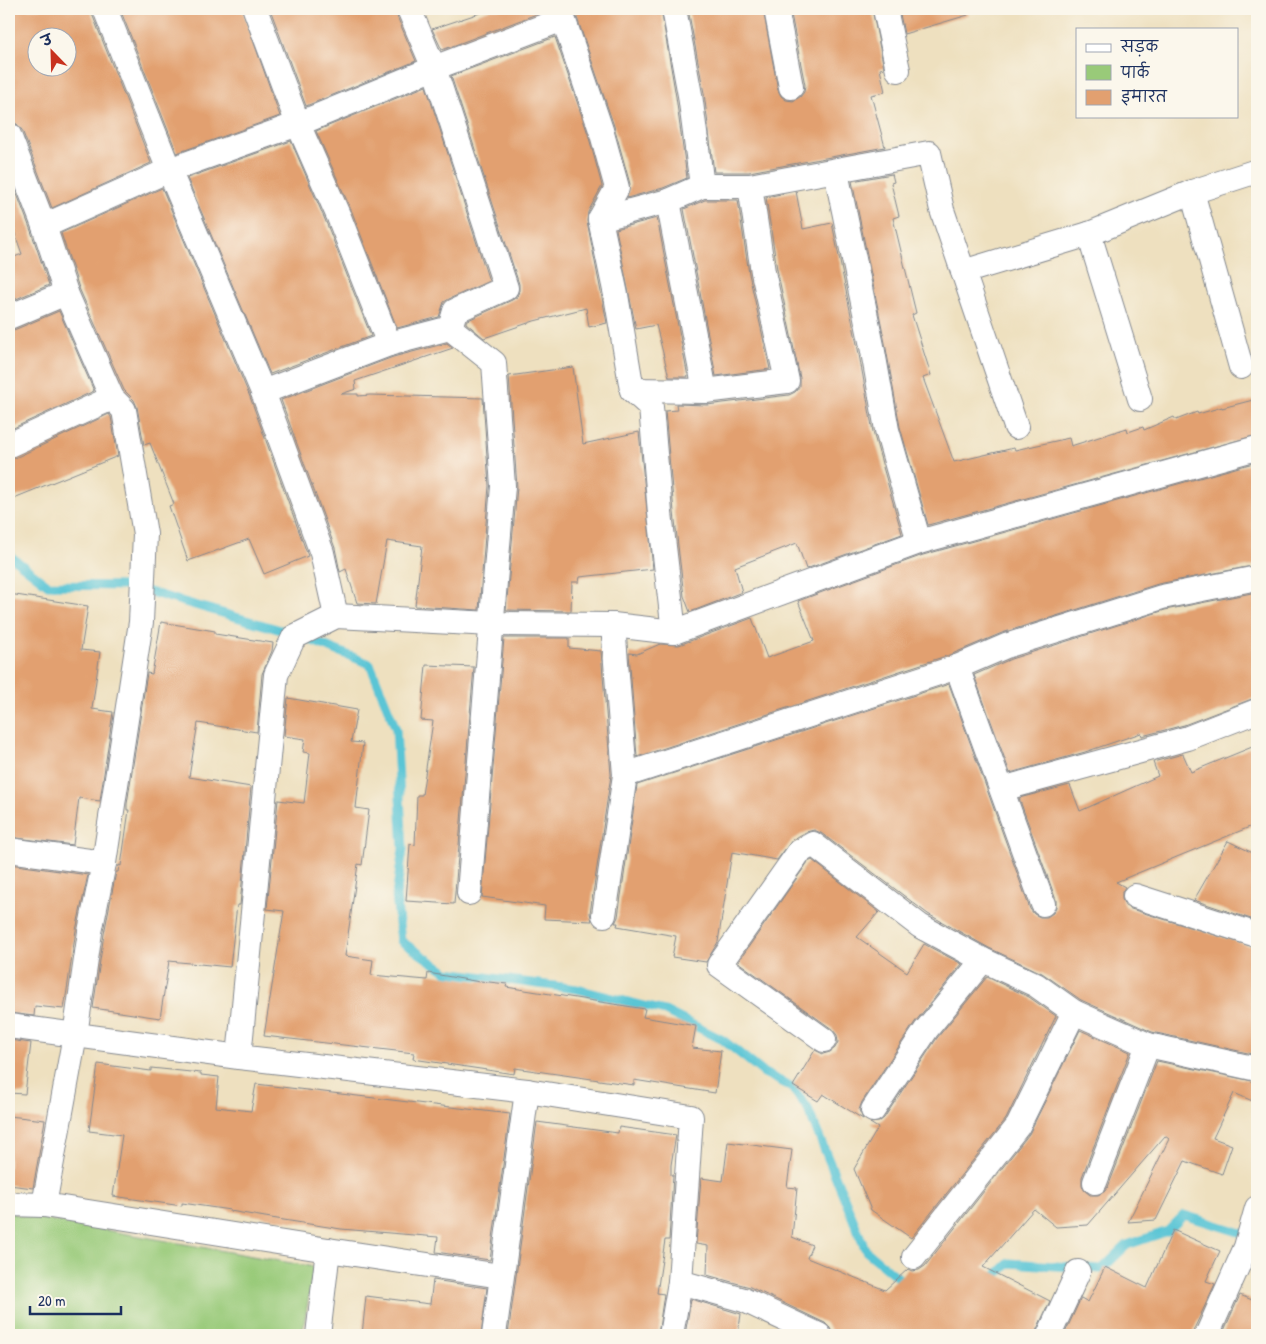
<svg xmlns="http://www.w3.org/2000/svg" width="1266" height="1344" font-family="'Patrick Hand','Playpen Sans Deva',sans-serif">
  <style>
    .green { fill: #99ca79; stroke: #5a7c6c }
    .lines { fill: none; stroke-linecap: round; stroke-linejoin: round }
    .stream { stroke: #5ac5d5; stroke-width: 9 }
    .building { fill: #e2a070; fill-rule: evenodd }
    .street-casing { stroke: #84888e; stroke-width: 26 }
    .street { stroke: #fff; stroke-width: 24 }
  </style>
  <rect width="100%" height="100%" fill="#fbf7ec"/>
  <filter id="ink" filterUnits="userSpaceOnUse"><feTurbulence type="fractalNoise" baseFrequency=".02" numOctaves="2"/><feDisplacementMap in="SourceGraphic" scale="10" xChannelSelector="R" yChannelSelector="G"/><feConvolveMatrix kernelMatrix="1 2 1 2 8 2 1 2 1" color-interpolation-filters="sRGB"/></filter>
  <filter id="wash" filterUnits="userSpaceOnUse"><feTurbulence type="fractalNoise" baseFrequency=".0096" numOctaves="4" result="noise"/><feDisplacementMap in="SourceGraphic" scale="20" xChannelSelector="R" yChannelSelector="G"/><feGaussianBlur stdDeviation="1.12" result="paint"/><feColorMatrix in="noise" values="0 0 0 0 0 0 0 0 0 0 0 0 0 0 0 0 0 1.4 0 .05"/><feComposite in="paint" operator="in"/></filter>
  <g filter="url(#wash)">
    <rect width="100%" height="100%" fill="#eee0bf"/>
    <path class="green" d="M9 1213 314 1267 302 1335H9Z"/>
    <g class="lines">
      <g class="stream">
        <path d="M9 555 48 585 129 586 298 635 370 664 396 729 403 849 396 896 401 941 447 972 577 989 665 1011 723 1040 764 1073 790 1086 807 1107 866 1251 907 1285"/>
        <path d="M990 1281 1009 1263 1102 1269 1127 1245 1168 1231 1184 1215 1248 1235"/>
      </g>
    </g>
    <g id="blocks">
      <g class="building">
        <path d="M9 9H92V14L151 163 52 208 22 130 17 124 9 122ZM38 38H68V68H38Z"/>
        <path d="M120 9H242L280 116 177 153Z"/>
        <path d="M270 9H395L396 14 416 61 306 106Z"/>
        <path d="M492 9H547V10L442 50 432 29Z"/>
        <path d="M574 9H661L676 97 687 178 663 188 627 198 630 184 614 126Z"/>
        <path d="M688 9H763L778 90 781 96 786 100 793 101 800 97 804 92 805 85 790 9H872L884 68 880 69 885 92 871 95 885 147 749 172H714L704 93Z"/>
        <path d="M899 9H967L968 15 904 34Z"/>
        <path d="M555 37 588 134 602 186 588 212 587 221 607 323 589 327 586 308 534 321 484 338 466 323V321L512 300 517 297 519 291V284L451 76Z"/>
        <path d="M426 86 489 281 449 299 444 302 439 317 397 328 352 212 316 131Z"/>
        <path d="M291 141 326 222 371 336 270 374 187 178Z"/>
        <path d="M9 173 31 231 49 285 9 302V259L22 254 9 217Z"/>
        <path d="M892 174 894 182 891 183 899 216 893 218 916 313 912 315 931 375 923 378 954 462 1014 448 1015 450 1069 438 1071 446 1127 428 1128 432 1143 427 1144 430 1174 417 1176 420 1197 412 1198 414 1222 407V408L1257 399V435L928 525 900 427 885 343 852 181Z"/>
        <path d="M162 188 250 397 308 556 264 574 249 539 188 561 169 506 174 504 150 443 144 445 137 407 134 400 124 390 79 288 61 233Z"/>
        <path d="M796 191 803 229 832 223 858 349 873 432 902 534 806 569 797 543 735 567 742 592 690 612 684 596 674 512 665 411 677 410 676 404 707 405 789 395 795 392 800 386V378L777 269 766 197Z"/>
        <path d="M705 200H738L749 274 770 369 716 376 684 209Z"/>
        <path d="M657 218 688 377H669L656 325 636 329 616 229Z"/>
        <path d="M59 311 94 391 9 430V330H14Z"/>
        <path d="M447 343 453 348 355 381 356 389 341 394H358V396L370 395 483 398 489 486 479 610 415 606 422 546 387 541 376 604 357 603 346 569 340 572 335 548 281 400 393 357Z"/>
        <path d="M573 367 583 444 639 432 653 569 580 577 579 582H572L571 611 506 610 517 487 509 376Z"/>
        <path d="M109 414 111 417 118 456 9 500V459L15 458Z"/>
        <path d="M1257 462V565L1158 584 1002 633 952 654 637 757 629 653 637 654 660 644 679 645 752 618 767 658 814 641 798 601 923 555Z"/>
        <path d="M1257 592V697L1184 725 1142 736 1141 733 1085 752 1010 773 974 675 1011 659 1165 610Z"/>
        <path d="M9 594 88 606 81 650 100 652 92 709 113 712 100 801 79 798 73 845 9 837Z"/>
        <path d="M161 622 215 631V634L273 643 272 651 262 674 257 732 198 723 189 777 251 787 240 905H237L230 967 169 961 160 1018 93 1008 104 934 116 872H118L119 865 121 866 129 810H127V804L147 673 152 674Z"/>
        <path d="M504 638H569V648L601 651 611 775 590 913 592 921 544 919 545 906 482 897Z"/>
        <path d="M426 665 474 667 454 904 406 901 410 844 415 845 417 795H422L433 721 421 720Z"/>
        <path d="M949 684 1030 909 1034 914 1040 917H1047L1053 913 1056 907V900L1019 798 1070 785 1080 811 1158 776 1153 762 1183 754 1191 772 1257 745V824L1116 882 1125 887 1122 892V899L1125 906 1131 909 1257 948V1055L1152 1032 1081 1000 1042 973 989 948 928 914 821 833 814 830 806 832 792 840 777 860 732 852 718 942 706 962 672 957 676 936 617 926 618 923H615L618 917 637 785Z"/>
        <path d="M288 698 357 710 351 742 363 743 356 808 369 810 362 865 358 864 345 956 373 960 371 975 427 980 428 973 480 982V981L507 984 506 987 645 1009 643 1017 696 1026 692 1048 721 1051 715 1093 634 1080V1085L515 1068 514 1074 413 1059 414 1053 264 1036 284 911 267 909 278 800 304 803 310 753 303 752 305 739 284 736Z"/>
        <path d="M1228 841 1257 855V921L1194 900Z"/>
        <path d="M812 860 879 912 857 937 907 972 924 944 962 964 915 1022 862 1102 859 1110 863 1119 823 1094 818 1101 793 1086 815 1050 823 1054 830 1052 835 1048 838 1042 837 1035 832 1029 738 962 808 862Z"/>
        <path d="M9 864 88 875 76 930 64 1009 35 1006 34 1016 9 1013Z"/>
        <path d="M987 977 1029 997 1056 1016 1006 1119 911 1238 871 1210 854 1169 878 1128 870 1123 879 1122 884 1118 937 1038Z"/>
        <path d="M1080 1030 1130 1052 1082 1177V1185L1084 1190 1090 1195H1098L1104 1192 1108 1187 1157 1061 1257 1082V1103L1234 1093 1213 1138 1232 1145 1222 1174 1185 1161 1156 1220 1128 1222 1169 1139 1165 1136 1088 1225 1056 1227 1034 1209 983 1267 1050 1301 1037 1329 1035 1335H833L830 1328 825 1323 750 1287 707 1275 708 1246 696 1244 701 1178 723 1181 728 1142 792 1150 787 1187 797 1188 792 1237 812 1245 807 1258 885 1290 908 1269 912 1271 919 1270 925 1266 1029 1134Z"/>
        <path d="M9 1040 31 1043 25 1094 9 1093Z"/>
        <path d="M98 1064 151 1071V1068L201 1073V1075L219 1077 216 1107 251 1111 256 1084 510 1114 490 1260 436 1252 438 1237 341 1229 271 1218 230 1211V1210L182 1203V1206L113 1196 122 1135 89 1131Z"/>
        <path d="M9 1116 45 1120 33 1188 9 1185Z"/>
        <path d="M537 1122 618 1133 619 1127 676 1135 671 1165V1175H673L669 1240H665L657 1293 664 1294 658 1335H508Z"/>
        <path d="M1173 1230 1220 1251 1206 1281 1215 1284 1194 1329 1193 1335H1064L1081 1298 1088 1302 1105 1267 1147 1288Z"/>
        <path d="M433 1280 487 1288 481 1335H362L366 1296 430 1304Z"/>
        <path d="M1240 1295 1257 1302V1335H1222Z"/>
        <path d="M691 1299 741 1314 738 1335H685Z"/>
      </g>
    </g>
  </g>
  <g filter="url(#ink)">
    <use href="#blocks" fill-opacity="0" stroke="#84888e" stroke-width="1"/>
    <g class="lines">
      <defs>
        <g id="street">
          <path d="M105 9 169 170 263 392 322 553 336 616"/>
          <path d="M255 9 298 124 339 217 389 344"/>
          <path d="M560 9 601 130 617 188 600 219 616 295 632 390 651 407 660 513 674 632"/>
          <path d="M674 9 690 95 702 186"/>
          <path d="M776 9 791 87"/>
          <path d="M885 9 898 70"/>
          <path d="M9 135 44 226 66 293 112 398 124 410 145 534 141 622 104 863 90 932 75 1035 44 1205"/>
          <path d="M836 172 872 346 887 430 919 542"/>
          <path d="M1192 192 1241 367"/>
          <path d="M668 201 705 391"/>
          <path d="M600 219 668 201 702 186H750L929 153 942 210 1016 427"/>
          <path d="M44 226 169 170 298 124 434 68 563 19"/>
          <path d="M1089 234 1140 399"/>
          <path d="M963 272 1089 234 1192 192 1257 171"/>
          <path d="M9 317 66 293"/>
          <path d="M450 328 494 363 503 486 469 893"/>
          <path d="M632 390 705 391 787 381 763 272 750 186"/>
          <path d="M263 392 389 344 450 328 455 311 506 288 434 68 409 9"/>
          <path d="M9 445 112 398"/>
          <path d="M957 667 1043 904"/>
          <path d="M625 775 957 667 1006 646 1162 597 1257 578"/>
          <path d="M1002 789 1188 738 1257 711"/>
          <path d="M9 850 104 863"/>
          <path d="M1135 896 1257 935"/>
          <path d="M604 915 625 775 613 625"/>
          <path d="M9 1026 239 1057 527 1091 691 1117 680 1282 671 1335"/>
          <path d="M824 1040 719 965 799 852 813 844 920 926 983 960 1036 985 1074 1012 1148 1045 1257 1069"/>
          <path d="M239 1057 276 675 294 637 336 616 492 624 613 625 674 632 919 542 1257 448"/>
          <path d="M873 1110 926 1030 983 960"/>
          <path d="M1095 1182 1148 1045"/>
          <path d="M9 1204 44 1205 328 1250 501 1276"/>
          <path d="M914 1257 1018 1126 1074 1012"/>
          <path d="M680 1282 744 1300 819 1335"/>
          <path d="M318 1335 328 1250"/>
          <path d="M494 1335 527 1091"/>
          <path d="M1049 1335 1078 1272"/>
          <path d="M1207 1335 1246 1247 1257 1208"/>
        </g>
      </defs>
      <use href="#street" class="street-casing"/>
      <use href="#street" class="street"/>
    </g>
  </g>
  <rect width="1266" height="1344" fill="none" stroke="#fbf7ec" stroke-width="30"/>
  <rect x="1076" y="28" width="162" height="90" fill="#fbf7ec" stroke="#a1a7b3"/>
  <rect x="1086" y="44" width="25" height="8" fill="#ffffff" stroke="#a1a7b3"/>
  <text x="1121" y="52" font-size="15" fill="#1b2f5e">सड़क</text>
  <rect x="1086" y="65" width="25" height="15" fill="#99ca79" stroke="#a1a7b3"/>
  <text x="1121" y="78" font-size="15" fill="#1b2f5e">पार्क</text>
  <rect x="1086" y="90" width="25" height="15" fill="#e2a070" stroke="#a1a7b3"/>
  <text x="1121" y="102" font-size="15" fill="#1b2f5e">इमारत</text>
  <g transform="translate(52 52) rotate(337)"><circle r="24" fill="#fbf7ec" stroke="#a1a7b3"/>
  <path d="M0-4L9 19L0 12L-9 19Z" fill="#c8321e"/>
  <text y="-8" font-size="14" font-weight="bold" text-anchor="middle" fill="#1b2f5e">उ</text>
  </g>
  <path d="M30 1306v8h91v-8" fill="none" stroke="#1b2f5e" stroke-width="2.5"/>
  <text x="38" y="1306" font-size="15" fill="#1b2f5e" stroke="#fbf7ec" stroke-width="4" paint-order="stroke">20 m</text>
</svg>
